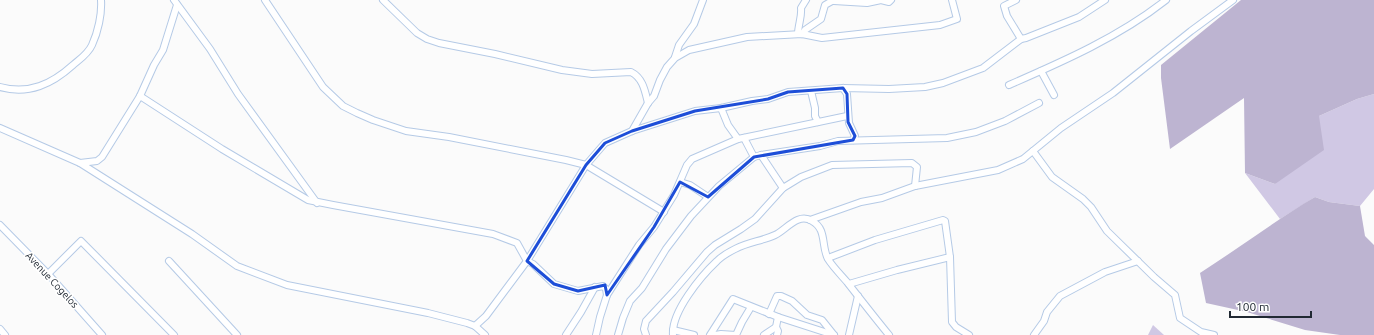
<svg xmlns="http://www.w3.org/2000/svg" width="1374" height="335" font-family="Ubuntu,sans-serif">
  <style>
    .green { fill: #d0c8e4 }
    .forest { fill: #bdb4d1 }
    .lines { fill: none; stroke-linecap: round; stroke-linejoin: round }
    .street-casing { stroke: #b5cae6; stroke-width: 8 }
    .street { stroke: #fff; stroke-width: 6 }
    .marked { fill: none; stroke: #1d4ed8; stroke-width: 3; stroke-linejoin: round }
    .labels { text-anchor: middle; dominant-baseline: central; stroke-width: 3.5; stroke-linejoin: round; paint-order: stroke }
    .street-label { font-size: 10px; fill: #212933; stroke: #fff }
  </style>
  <rect width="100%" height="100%" fill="#fbfbfb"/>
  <g class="green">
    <path d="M1374 94V189L1360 206 1329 202 1315 197 1280 219 1245 173 1275 184 1319 116 1357 99Z"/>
    <path d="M1153 325 1164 335H1148Z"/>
  </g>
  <g class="forest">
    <path d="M1241 0H1374V94L1357 99 1319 116 1324 150 1275 184 1245 173 1244 98 1170 149 1161 78V65Z"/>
    <path d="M1315 197 1329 202 1360 206 1365 236 1374 245V335H1340L1305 330 1247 312 1206 303 1200 273C1239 248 1276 220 1315 197Z"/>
  </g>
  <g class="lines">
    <defs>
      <g id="street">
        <path d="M174 0 210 49 238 94 317 203"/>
        <path d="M265 0 323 87 343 106 357 113 373 120 406 131 449 137 566 160 586 165 664 212"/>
        <path d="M383 0 417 33 427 39 439 43 495 54 562 70 592 74 631 72C643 78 645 91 648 103"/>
        <path d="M1016 0 1004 6 1007 16 1021 39"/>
        <path d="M834 1 867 3 881 0 889 2 891 0"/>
        <path d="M798 34C798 25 802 17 801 8L806 0"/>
        <path d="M802 34 805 30 821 19 825 5 834 0"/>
        <path d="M675 57 679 45 694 24 703 0"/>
        <path d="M1041 71 1054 95"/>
        <path d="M1009 85C1064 61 1119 37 1166 0"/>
        <path d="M0 87C29 95 52 84 73 65 80 59 88 54 92 45 98 32 102 14 101 0"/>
        <path d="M843 88 847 94 849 123 855 136 853 140"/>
        <path d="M811 91 815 108V116L818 122"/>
        <path d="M140 96 222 149 308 200 333 205 493 234 517 243 527 261 533 264 554 284 578 291 603 286 606 289 607 295"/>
        <path d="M721 108 728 125 738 139"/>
        <path d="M0 128 80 163 192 234 237 266 287 285 428 313 467 323 475 326 485 335"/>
        <path d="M632 131 648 103 654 96 660 80 667 67 675 58 689 50 747 37 802 34 822 38 940 25 957 19 952 0"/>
        <path d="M744 138 754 157"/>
        <path d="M1033 151 1052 177 1083 199 1091 207 1107 231 1154 277 1175 295 1180 318 1201 332 1214 335"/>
        <path d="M761 155 783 188"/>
        <path d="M80 163 97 161 102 157 140 96 154 65 163 50 177 5"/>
        <path d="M680 182 690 185 708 197"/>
        <path d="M810 220 861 202 882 198 915 186 998 170 1023 159 1061 128 1113 93 1191 31 1233 0"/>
        <path d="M0 225 48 274 102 335"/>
        <path d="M828 258 875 240 943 220 945 221 950 257 952 322 956 327 969 335"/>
        <path d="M169 261 237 335"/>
        <path d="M48 274 81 241 174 335"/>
        <path d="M849 284 897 270 950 257"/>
        <path d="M769 314 777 296H781L792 301 807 315 822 320 834 335"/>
        <path d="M475 326 486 316 527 261 586 165 605 143 632 131 695 111 721 108 752 101 768 99 788 92 843 88 889 89 925 87 943 83 983 68 1021 39 1026 38 1079 17 1105 0"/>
        <path d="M776 327 778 331 777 335"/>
        <path d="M0 329 5 335"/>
        <path d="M673 330 694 335"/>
        <path d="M566 335 581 312 595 287"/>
        <path d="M596 335 600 317 607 295 639 245 654 227 674 195 687 165 692 159 738 139 847 116"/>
        <path d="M618 335 623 318 630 301 642 288 666 249 691 216 719 186 754 157 761 155 820 146 838 141 947 138 976 132 1005 121 1039 103"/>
        <path d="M646 335 644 329 646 321 673 292 707 252 715 245 741 229 755 219 783 188 801 177 832 165 912 163 917 167 915 186"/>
        <path d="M673 335C671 312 701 276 717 261 722 256 729 252 735 249 748 242 762 241 775 235 786 230 798 212 812 221 827 229 821 246 828 259 833 267 841 275 847 282 861 300 875 318 889 335"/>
        <path d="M710 335 733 299 778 317 834 335"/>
        <path d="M715 335 721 334 736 335"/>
        <path d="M736 335 742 322 751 307"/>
        <path d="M764 335 776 327 778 317"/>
        <path d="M849 335 858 296"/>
        <path d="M1034 335 1044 321 1047 312 1060 296 1105 272 1138 261"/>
      </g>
    </defs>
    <use href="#street" class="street-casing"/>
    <use href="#street" class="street"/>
  </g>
  <path class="marked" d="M843 88 847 94 848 122 855 136 853 140 754 157 708 197 680 182 654 227 607 295 605 285 578 291 554 284 527 261 586 165 605 143 632 131 695 111 768 99 788 92Z"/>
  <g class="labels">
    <g class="street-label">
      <text transform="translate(52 280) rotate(47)">Avenue Cogelos</text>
    </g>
  </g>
  <path d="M1230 311v6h81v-6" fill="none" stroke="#212933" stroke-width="2"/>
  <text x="1236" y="311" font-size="12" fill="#212933" stroke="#ffffff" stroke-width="3" paint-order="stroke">100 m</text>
</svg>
